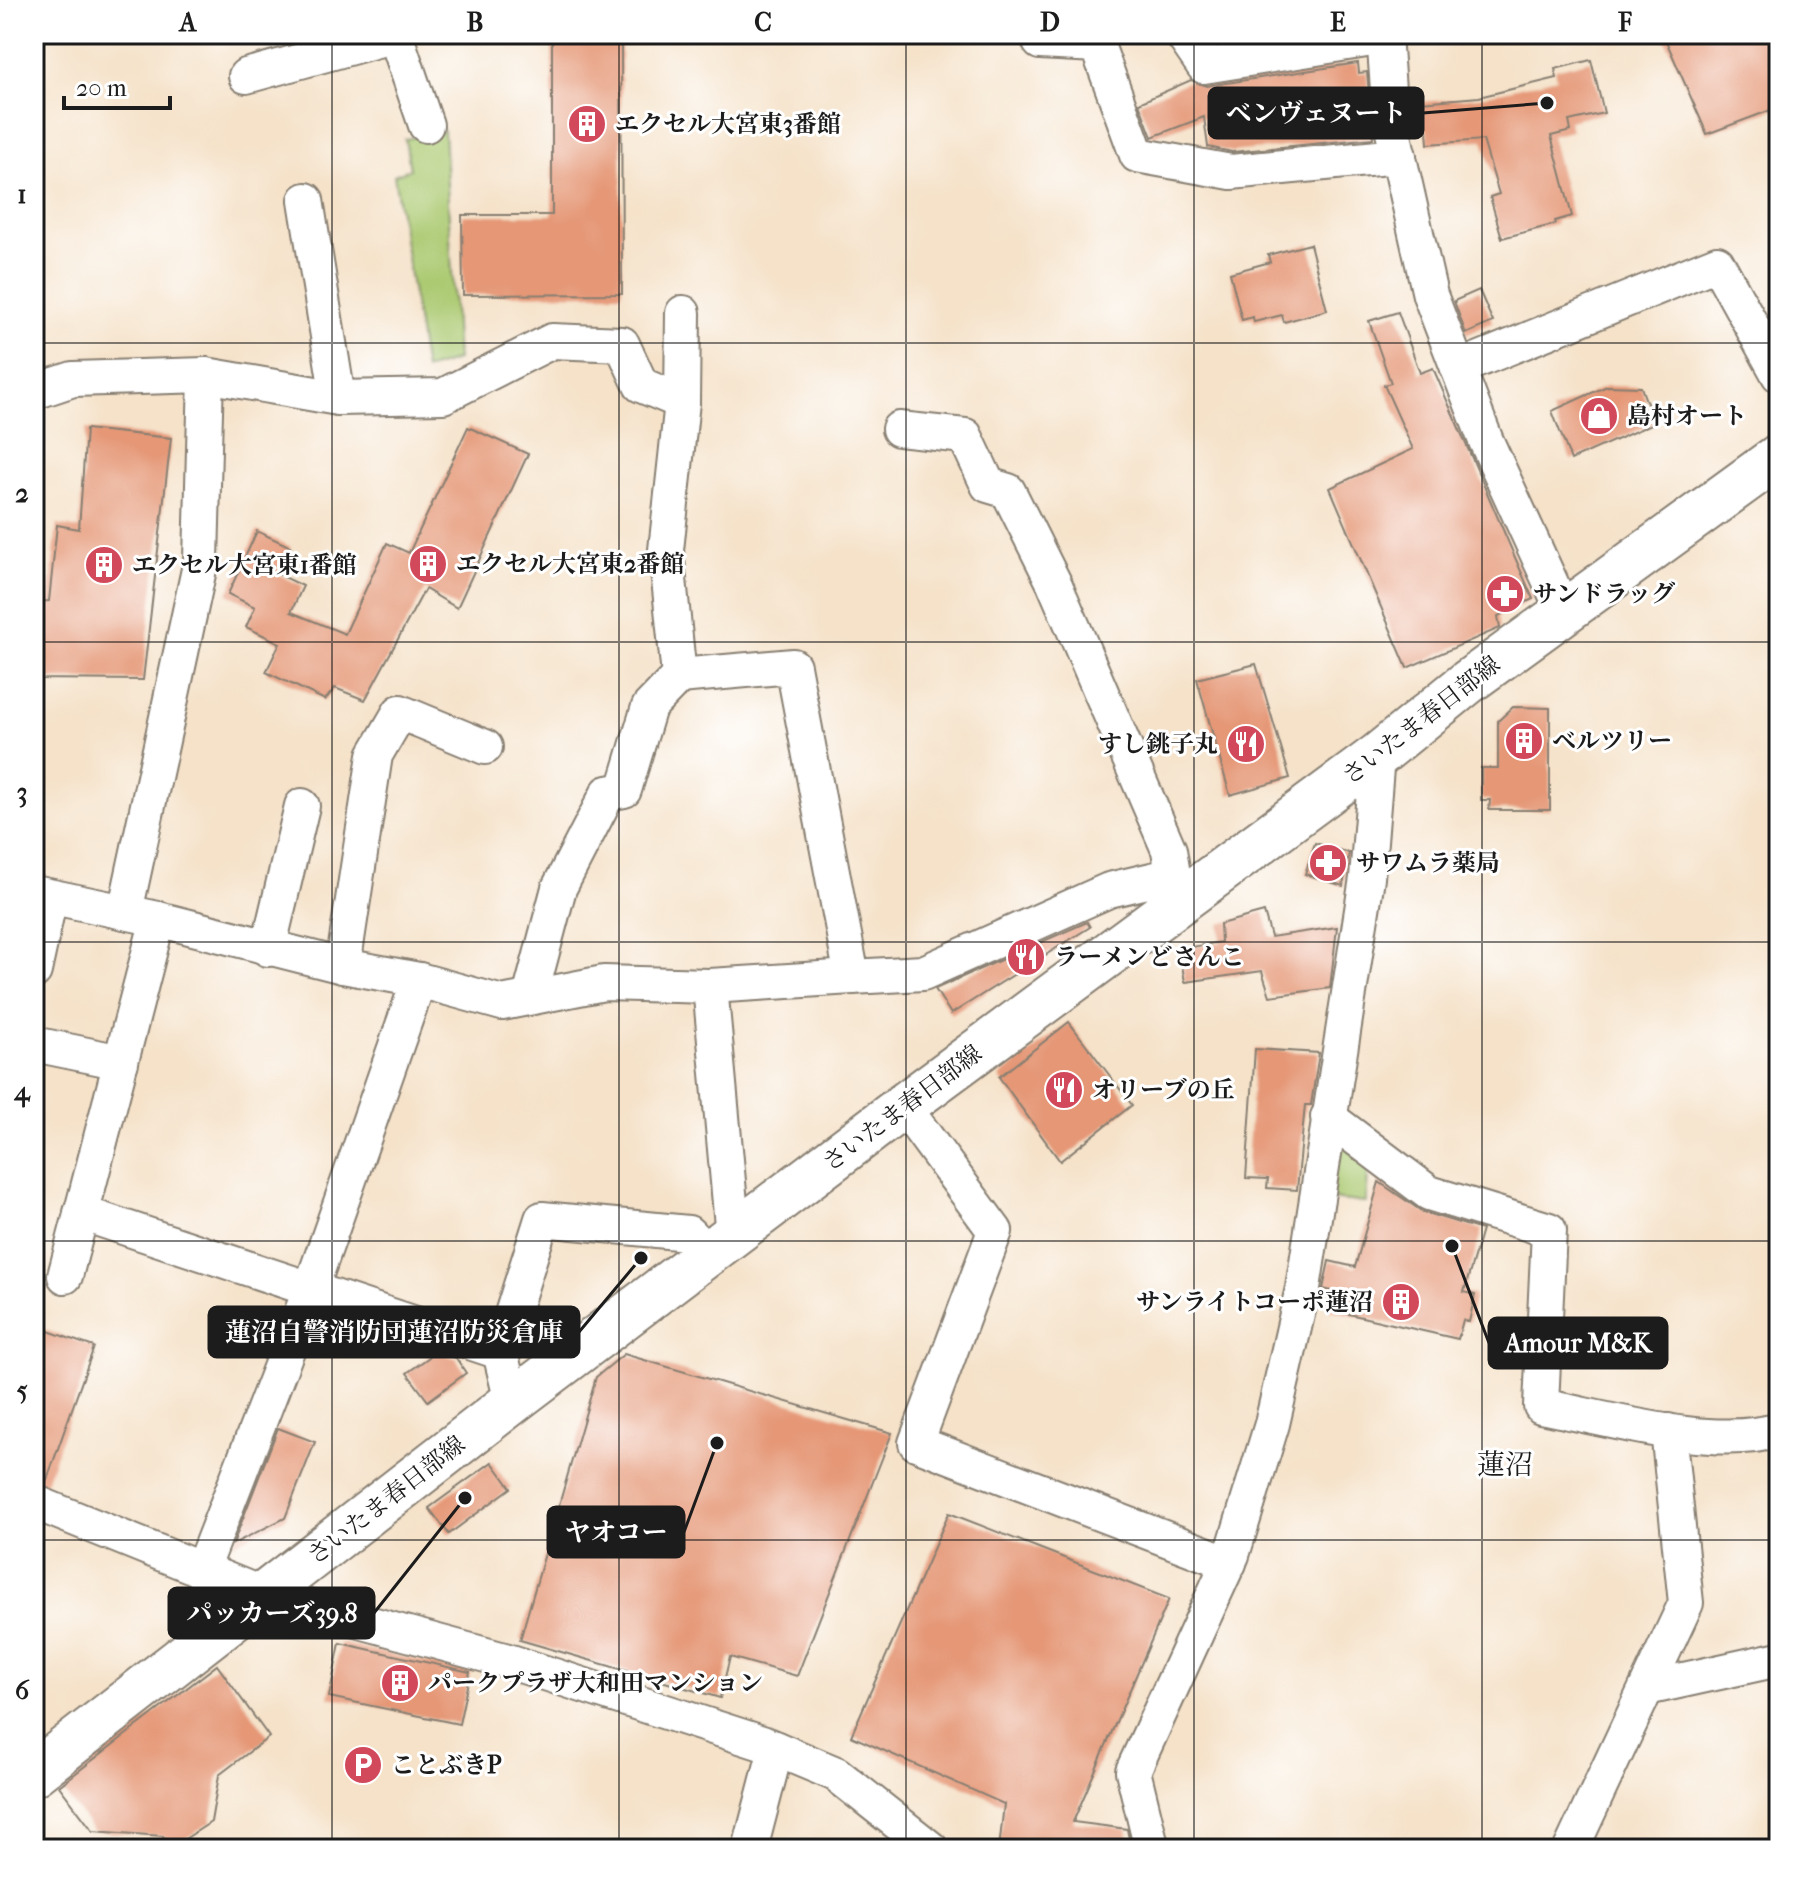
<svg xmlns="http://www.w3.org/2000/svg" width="1813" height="1883" font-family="'IM FELL French Canon','Noto Serif JP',serif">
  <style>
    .green { fill: #aac970; stroke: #637246; stroke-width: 2 }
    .building { fill: #e59776 }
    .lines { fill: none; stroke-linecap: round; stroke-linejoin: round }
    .minor-casing { stroke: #887f72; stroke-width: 38 }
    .major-casing { stroke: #887f72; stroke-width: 48 }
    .minor { stroke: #fff; stroke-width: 34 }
    .major { stroke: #fff; stroke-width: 44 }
    .grid { fill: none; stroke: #1c1c1c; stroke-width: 2; stroke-opacity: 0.55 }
    .labels { text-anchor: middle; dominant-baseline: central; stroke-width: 6; stroke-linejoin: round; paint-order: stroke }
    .poi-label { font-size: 24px; font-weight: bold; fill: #1c1c1c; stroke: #fff; text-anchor: start }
    .street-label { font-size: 24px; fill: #1c1c1c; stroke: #fff }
    .quarter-label { font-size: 28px; fill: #1c1c1c; stroke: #fff }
    .leader { fill: none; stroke: #1c1c1c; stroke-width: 3 }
    .callout-dot { fill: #1c1c1c; stroke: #fff; stroke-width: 3 }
    .callout { fill: #1c1c1c; stroke: #1c1c1c; stroke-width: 3 }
    .callout-label { font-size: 26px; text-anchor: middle; font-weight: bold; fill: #fff }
    .neatline { fill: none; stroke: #1c1c1c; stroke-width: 3 }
    .grid-label { font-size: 26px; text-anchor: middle; font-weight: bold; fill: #1c1c1c }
  </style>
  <rect width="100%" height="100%" fill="#fff"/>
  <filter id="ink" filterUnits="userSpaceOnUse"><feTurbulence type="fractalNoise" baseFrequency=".0125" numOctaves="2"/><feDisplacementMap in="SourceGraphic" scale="16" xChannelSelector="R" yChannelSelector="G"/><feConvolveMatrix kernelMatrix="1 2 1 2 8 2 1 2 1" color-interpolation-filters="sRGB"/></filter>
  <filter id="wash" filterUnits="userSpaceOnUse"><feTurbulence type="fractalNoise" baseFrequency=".006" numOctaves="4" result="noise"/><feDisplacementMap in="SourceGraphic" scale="32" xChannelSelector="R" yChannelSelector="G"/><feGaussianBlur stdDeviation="1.8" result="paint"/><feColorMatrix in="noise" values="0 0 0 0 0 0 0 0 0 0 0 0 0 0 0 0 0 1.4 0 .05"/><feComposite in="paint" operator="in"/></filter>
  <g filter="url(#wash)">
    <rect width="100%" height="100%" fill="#f5e2c9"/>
    <g class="green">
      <path d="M444 131 457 360 425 370 394 175 410 169 405 139Z"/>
      <path d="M1337 1135 1369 1162 1366 1203 1332 1199Z"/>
    </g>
    <g id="blocks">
      <g class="building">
        <path d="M552 34H621L622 294 463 295 462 215H552Z"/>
        <path d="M1206 34H1277L1213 44Z"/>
        <path d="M1663 34H1779V107L1707 134Z"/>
        <path d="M1591 60 1604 113 1569 121 1571 131 1551 136 1572 216 1555 221 1556 224 1502 238 1490 197 1499 194 1483 140 1428 144 1427 130 1413 131 1409 103 1479 97 1557 78 1555 69Z"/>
        <path d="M1358 63 1359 73 1367 72 1373 138 1232 152 1208 147 1204 117 1152 137 1139 103 1191 80 1207 86Z"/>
        <path d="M1310 244 1327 310 1284 322 1282 315 1254 322 1253 317 1242 320 1230 273 1270 262 1268 255Z"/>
        <path d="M1479 290 1493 322 1466 334 1454 301Z"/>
        <path d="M1398 312 1420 373 1433 368 1533 599 1498 616 1500 628 1407 668 1330 488 1413 449 1384 385 1391 383 1369 321Z"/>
        <path d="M1607 386 1641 387 1654 423 1571 460 1552 411Z"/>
        <path d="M468 427 528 454 457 608 425 589 365 700 335 688 325 700 266 672 280 643 246 627 255 607 228 594 257 531 291 547 278 574 303 586 291 612 345 634 387 543 409 553Z"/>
        <path d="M86 429 171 438 143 680 34 679V602L49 601 57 525 79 529Z"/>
        <path d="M1256 664 1290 778 1230 795 1197 679Z"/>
        <path d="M1513 707 1550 708V810H1489L1490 800H1481V768H1498V721Z"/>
        <path d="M1315 843 1349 853 1343 886 1305 874Z"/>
        <path d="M1264 912 1271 937 1337 927 1330 988 1270 996 1262 971 1185 982 1179 949 1221 942 1220 924Z"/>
        <path d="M1087 922 1090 927 951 1014 935 989Z"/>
        <path d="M1069 1022 1132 1105 1060 1161 999 1077Z"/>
        <path d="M1255 1049 1319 1053 1311 1105H1305L1297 1190 1267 1188 1268 1179 1246 1178Z"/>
        <path d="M1379 1182 1423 1212 1482 1230 1464 1292 1475 1295 1469 1322 1463 1320 1458 1339 1327 1309 1331 1291 1323 1289 1329 1261 1355 1267Z"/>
        <path d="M34 1326 94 1347 45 1485 34 1482Z"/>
        <path d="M436 1352 456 1358 466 1373 428 1401 407 1373Z"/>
        <path d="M624 1354 892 1433 797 1676 730 1657 720 1698 520 1640 596 1377Z"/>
        <path d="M278 1428 315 1442 285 1518 233 1544Z"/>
        <path d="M492 1462 511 1488 449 1534 429 1508Z"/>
        <path d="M949 1513 1169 1599 1073 1822 1127 1829 1131 1849H999L1004 1804 851 1736Z"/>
        <path d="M340 1643 470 1672 459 1724 329 1697Z"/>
        <path d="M217 1665 269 1737 219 1775 211 1822 171 1848 163 1836 93 1831 59 1786Z"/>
      </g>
    </g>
  </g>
  <g filter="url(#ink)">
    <use href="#blocks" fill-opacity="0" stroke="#887f72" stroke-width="2"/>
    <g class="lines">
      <defs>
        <g id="minor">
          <path d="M395 34 426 125"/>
          <path d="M1039 34 1040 42 1097 45 1137 155 1231 172 1399 156"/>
          <path d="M1182 34 1204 66 1385 37"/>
          <path d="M1384 34 1390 118 1430 295 1486 441 1564 612"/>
          <path d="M246 76 395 35"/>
          <path d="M306 200 338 398"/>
          <path d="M683 313 682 402 666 550 679 676 793 666 852 977 923 973 1109 890 1173 875 1187 895"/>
          <path d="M1458 368 1717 263 1779 375"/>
          <path d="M34 392 73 379 206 375 338 398 443 396 552 341 622 344 641 385 682 402"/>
          <path d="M899 429 965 436 988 485 1008 491 1054 583 1169 850 1173 875"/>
          <path d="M34 893 158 919 343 966 419 980 502 1003 604 983 710 986 852 977"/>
          <path d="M125 912 201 560 206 375"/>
          <path d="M268 949 302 806"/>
          <path d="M343 966 375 755 400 712 485 747"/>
          <path d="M34 971 50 897"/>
          <path d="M710 986 733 1236"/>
          <path d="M530 997 559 888 608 793 624 790 649 707 679 676"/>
          <path d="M34 1044 121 1062"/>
          <path d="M903 1106 995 1231 916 1443 1229 1563"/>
          <path d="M1328 1117 1429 1193 1549 1230 1541 1406C1609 1419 1713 1450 1779 1430"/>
          <path d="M81 1213 500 1352 512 1402"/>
          <path d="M65 1276 158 919"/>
          <path d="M500 1352 542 1219 688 1233 709 1254"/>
          <path d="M34 1502 264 1595 508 1661 762 1743 836 1774 931 1849"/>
          <path d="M201 1572 310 1291 419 980"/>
          <path d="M1647 1688 1779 1659"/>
          <path d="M750 1849 776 1749"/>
          <path d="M1152 1849 1133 1771 1232 1555 1272 1424 1303 1288 1367 878 1377 756"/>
          <path d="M1571 1849 1686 1603 1668 1431"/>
        </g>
        <path id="major" d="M34 1773 512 1402 903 1106 1377 756 1468 682 1779 456"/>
      </defs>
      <use href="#minor" class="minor-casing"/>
      <use href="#major" class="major-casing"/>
      <use href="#minor" class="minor"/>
      <use href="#major" class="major"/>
    </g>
  </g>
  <path class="grid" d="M332 34V1849M619 34V1849M906 34V1849M1194 34V1849M1482 34V1849M34 343H1779M34 642H1779M34 942H1779M34 1241H1779M34 1540H1779"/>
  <defs>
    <symbol id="building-disc" viewBox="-11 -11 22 22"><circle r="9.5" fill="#d1495b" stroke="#fff"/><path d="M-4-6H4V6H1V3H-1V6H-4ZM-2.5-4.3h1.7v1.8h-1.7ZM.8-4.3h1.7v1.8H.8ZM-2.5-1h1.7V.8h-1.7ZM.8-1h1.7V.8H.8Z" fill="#fff"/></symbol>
    <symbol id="shop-disc" viewBox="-11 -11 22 22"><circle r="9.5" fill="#d1495b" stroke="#fff"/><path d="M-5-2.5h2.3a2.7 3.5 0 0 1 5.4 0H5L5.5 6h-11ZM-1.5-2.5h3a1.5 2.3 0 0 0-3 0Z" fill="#fff"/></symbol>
    <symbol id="pharmacy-disc" viewBox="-11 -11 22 22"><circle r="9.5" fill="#d1495b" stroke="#fff"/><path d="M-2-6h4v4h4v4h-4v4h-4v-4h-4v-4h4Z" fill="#fff"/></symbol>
    <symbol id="restaurant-disc" viewBox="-11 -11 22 22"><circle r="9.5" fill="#d1495b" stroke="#fff"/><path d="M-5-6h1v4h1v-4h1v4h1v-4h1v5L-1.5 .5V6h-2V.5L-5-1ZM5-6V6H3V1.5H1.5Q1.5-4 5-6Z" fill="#fff"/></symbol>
    <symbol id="parking-disc" viewBox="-11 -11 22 22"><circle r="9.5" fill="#d1495b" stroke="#fff"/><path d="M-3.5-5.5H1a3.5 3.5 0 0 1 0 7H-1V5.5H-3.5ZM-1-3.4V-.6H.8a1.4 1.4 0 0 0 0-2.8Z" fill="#fff"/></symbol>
  </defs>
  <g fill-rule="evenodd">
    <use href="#building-disc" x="565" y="102" width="44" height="44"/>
    <use href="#shop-disc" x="1577" y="394" width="44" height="44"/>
    <use href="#building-disc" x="406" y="542" width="44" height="44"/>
    <use href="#building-disc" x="82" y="543" width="44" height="44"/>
    <use href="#pharmacy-disc" x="1483" y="572" width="44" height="44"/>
    <use href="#building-disc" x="1502" y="719" width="44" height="44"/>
    <use href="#restaurant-disc" x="1224" y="722" width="44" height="44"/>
    <use href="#pharmacy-disc" x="1306" y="841" width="44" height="44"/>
    <use href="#restaurant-disc" x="1004" y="935" width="44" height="44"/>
    <use href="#restaurant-disc" x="1042" y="1068" width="44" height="44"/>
    <use href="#building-disc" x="1379" y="1280" width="44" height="44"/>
    <use href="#building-disc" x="378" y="1661" width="44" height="44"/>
    <use href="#parking-disc" x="341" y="1743" width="44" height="44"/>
  </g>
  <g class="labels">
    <g class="poi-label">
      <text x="615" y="124">エクセル大宮東3番館</text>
      <text x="1627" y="416">島村オート</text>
      <text x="456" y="564">エクセル大宮東2番館</text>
      <text x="132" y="565">エクセル大宮東1番館</text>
      <text x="1533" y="594">サンドラッグ</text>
      <text x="1552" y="741">ベルツリー</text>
      <text x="1218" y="744" text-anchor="end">すし銚子丸</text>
      <text x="1356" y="863">サワムラ薬局</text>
      <text x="1054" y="957">ラーメンどさんこ</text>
      <text x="1092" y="1090">オリーブの丘</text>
      <text x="1373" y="1302" text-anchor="end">サンライトコーポ蓮沼</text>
      <text x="428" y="1683">パークプラザ大和田マンション</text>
      <text x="391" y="1765">ことぶきP</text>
    </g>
    <g class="street-label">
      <text transform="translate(1421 720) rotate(-38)">さいたま春日部線</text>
      <text transform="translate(902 1108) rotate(-37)">さいたま春日部線</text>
      <text transform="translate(386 1500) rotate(-38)">さいたま春日部線</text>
    </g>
    <g class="quarter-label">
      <text x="1505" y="1464">蓮沼</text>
    </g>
  </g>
  <path class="leader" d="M1547 103L1423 113M641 1258L579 1332M1452 1246L1489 1343M717 1443L684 1532M465 1498L374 1613"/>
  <g class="callout-dot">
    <circle cx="1547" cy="103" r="8"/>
    <circle cx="641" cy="1258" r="8"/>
    <circle cx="1452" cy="1246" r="8"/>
    <circle cx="717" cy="1443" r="8"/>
    <circle cx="465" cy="1498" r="8"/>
  </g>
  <g class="callout">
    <rect x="1209" y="88" width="214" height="50" rx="8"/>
    <rect x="209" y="1307" width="370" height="50" rx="8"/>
    <rect x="1489" y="1318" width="178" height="50" rx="8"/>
    <rect x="548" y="1507" width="136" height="50" rx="8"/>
    <rect x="169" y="1588" width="205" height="50" rx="8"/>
  </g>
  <g class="callout-label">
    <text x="1316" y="122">ベンヴェヌート</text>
    <text x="394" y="1341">蓮沼自警消防団蓮沼防災倉庫</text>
    <text x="1578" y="1352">Amour M&amp;K</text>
    <text x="616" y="1541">ヤオコー</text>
    <text x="272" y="1622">パッカーズ39.8</text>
  </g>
  <rect width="1813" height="1883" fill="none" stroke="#fff" stroke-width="88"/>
  <path d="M64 96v12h106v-12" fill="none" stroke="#1c1c1c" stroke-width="4"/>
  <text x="76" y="96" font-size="24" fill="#1c1c1c" stroke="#ffffff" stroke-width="6" paint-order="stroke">20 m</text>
  <rect x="44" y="44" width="1725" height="1795" class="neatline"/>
  <g class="grid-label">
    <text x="188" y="31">A</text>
    <text x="475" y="31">B</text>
    <text x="763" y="31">C</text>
    <text x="1050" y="31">D</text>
    <text x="1338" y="31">E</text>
    <text x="1625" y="31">F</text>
    <text x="22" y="203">1</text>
    <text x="22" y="502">2</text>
    <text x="22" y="801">3</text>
    <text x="22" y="1100">4</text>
    <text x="22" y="1399">5</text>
    <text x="22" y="1699">6</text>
  </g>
</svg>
